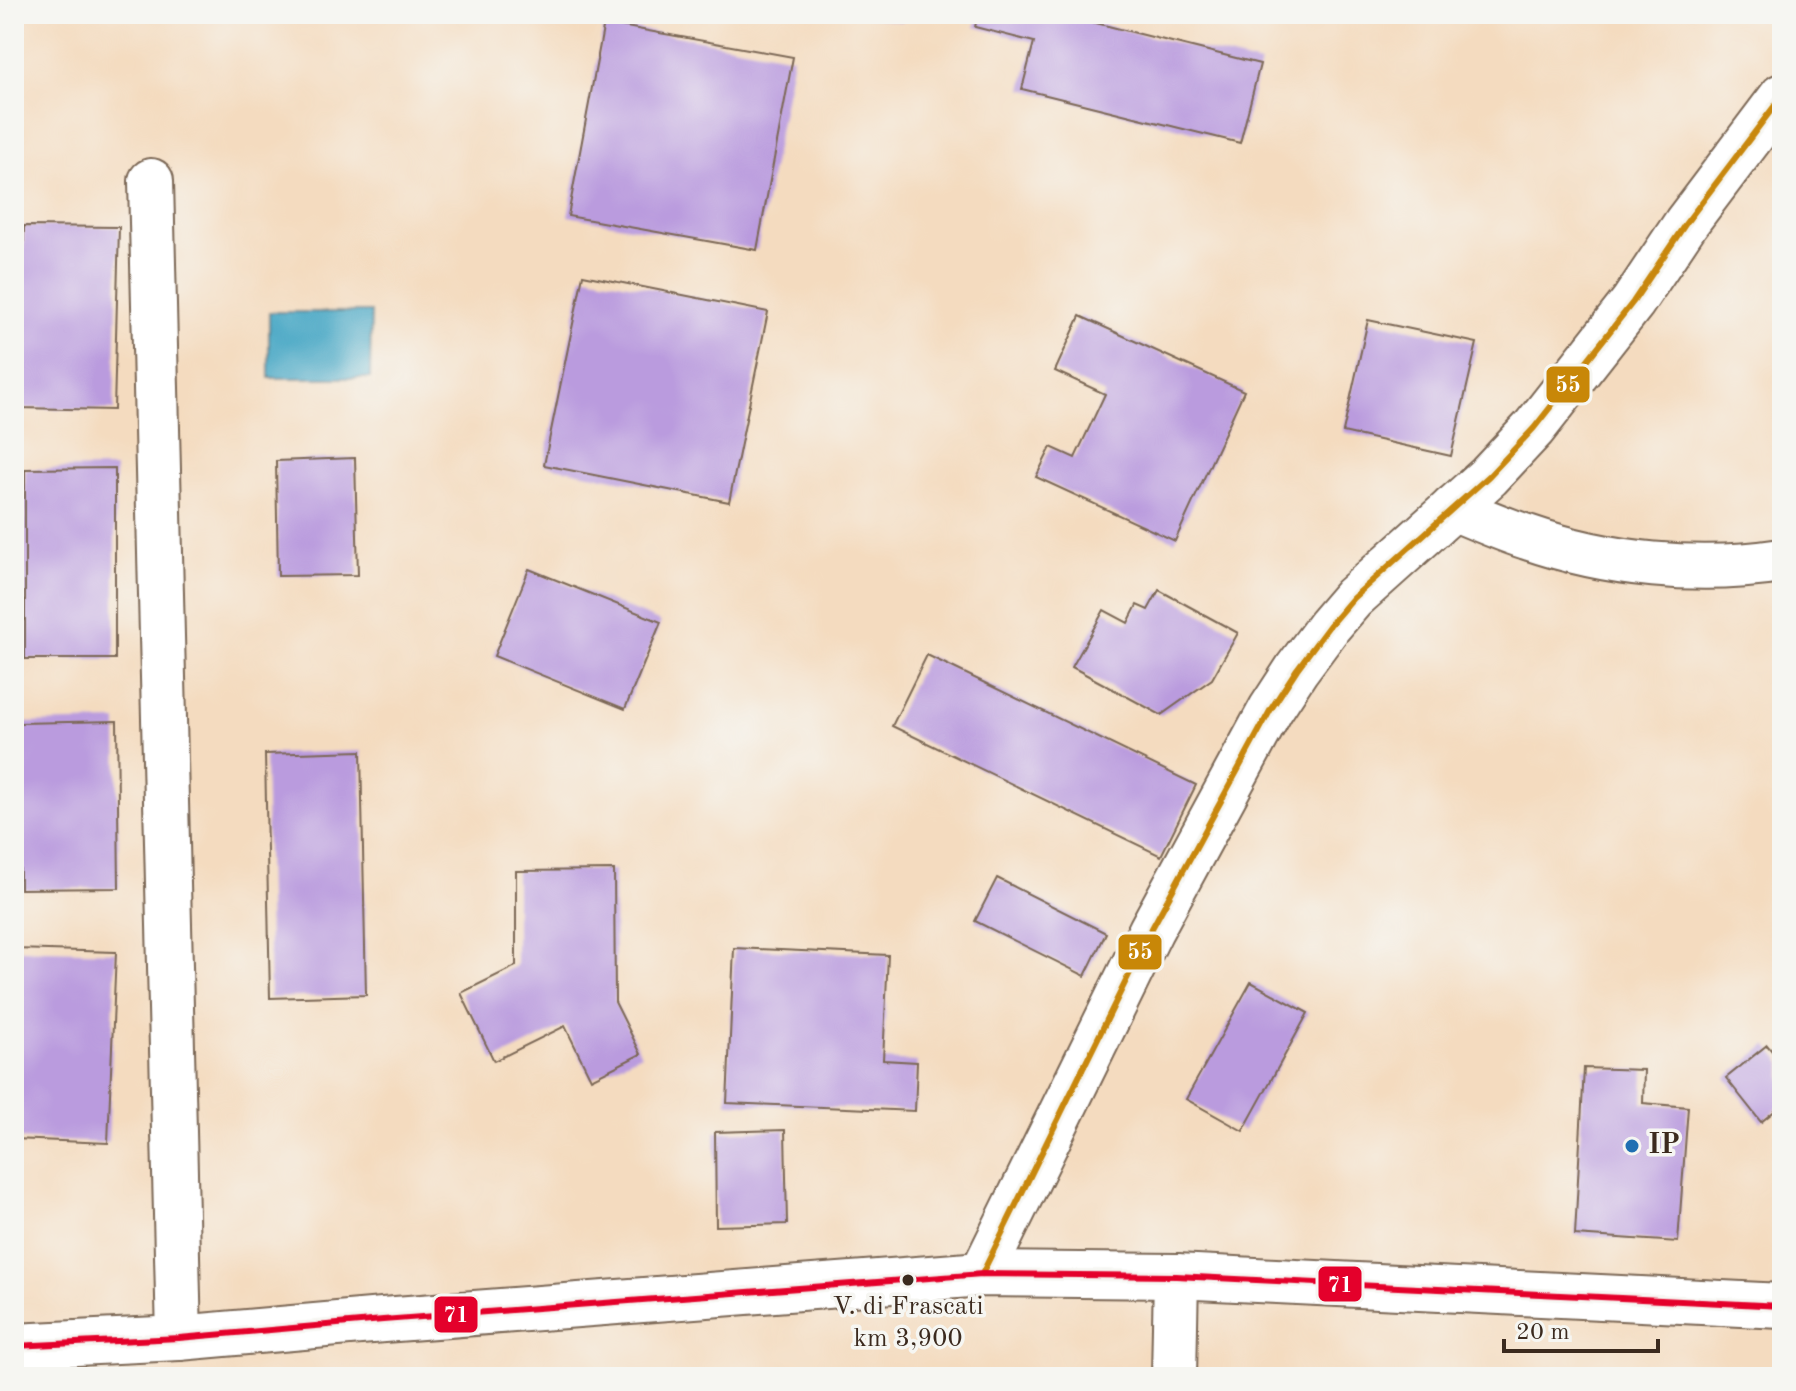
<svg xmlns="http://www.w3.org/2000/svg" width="1796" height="1391" font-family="'Old Standard TT',serif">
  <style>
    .water { fill: #45a6c4; stroke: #406871; stroke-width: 2 }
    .building { fill: #ba9bde }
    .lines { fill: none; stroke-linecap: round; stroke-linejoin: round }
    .street-casing { stroke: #7c6856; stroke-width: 48 }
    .secondary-casing { stroke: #7c6856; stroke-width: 48 }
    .street { stroke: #fff; stroke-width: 44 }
    .secondary { stroke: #fff; stroke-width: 44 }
    .bus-1-casing { stroke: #f6f6f2; stroke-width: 12 }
    .bus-2-casing { stroke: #f6f6f2; stroke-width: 12 }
    .bus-1 { stroke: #c88708; stroke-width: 6 }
    .bus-2 { stroke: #e4002b; stroke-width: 6 }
    .poi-dot { fill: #1f6fb2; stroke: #f6f6f2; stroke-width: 3 }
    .bus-dot { fill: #3b2a1e; stroke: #f6f6f2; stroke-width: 3 }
    .labels { text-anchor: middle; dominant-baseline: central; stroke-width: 7; stroke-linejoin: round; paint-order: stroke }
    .bus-label { font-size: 26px; fill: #3b2a1e; stroke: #f6f6f2 }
    .poi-label { font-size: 28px; font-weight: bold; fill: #3b2a1e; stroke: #f6f6f2; text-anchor: start }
    .line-badge { stroke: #f6f6f2; stroke-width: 3 }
    .badge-label { font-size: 22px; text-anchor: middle; font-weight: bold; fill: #fff }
  </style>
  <rect width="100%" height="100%" fill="#f6f6f2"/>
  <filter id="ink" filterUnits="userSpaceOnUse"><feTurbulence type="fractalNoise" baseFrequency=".0125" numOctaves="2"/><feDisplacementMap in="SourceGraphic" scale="16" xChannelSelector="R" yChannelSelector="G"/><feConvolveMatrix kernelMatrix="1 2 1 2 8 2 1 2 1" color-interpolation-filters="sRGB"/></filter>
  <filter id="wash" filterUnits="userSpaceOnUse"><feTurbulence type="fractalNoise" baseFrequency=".006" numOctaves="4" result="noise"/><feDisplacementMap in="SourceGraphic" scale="32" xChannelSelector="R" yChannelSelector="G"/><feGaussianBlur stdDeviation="1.8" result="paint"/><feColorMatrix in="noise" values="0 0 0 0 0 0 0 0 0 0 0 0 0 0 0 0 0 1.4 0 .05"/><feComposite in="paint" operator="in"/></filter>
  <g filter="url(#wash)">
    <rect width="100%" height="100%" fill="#f4dbbf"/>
    <path class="water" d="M269 312H371L370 378H269Z"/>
    <g id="blocks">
      <g class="building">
        <path d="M865 14H905L903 22 865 16Z"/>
        <path d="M978 14H1060L1260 64 1240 143 1022 89 1034 42 975 27Z"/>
        <path d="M604 23 793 57 757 250 568 216Z"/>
        <path d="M24 226 119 227 114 410 20 408Z"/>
        <path d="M583 275 768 312 729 502 544 465Z"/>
        <path d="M1080 316 1244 391 1175 541 1036 477 1051 447 1075 458 1105 394 1055 371Z"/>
        <path d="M1368 320 1477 343 1451 456 1343 432Z"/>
        <path d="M355 458 358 575 278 576 276 461Z"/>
        <path d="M115 468V659H25V469Z"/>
        <path d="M529 569 661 622 625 709 494 656Z"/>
        <path d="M1159 590 1238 633 1212 679 1161 715 1072 667 1104 610 1128 623 1137 605 1148 610Z"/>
        <path d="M927 655 1196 785 1161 856 892 726Z"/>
        <path d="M117 721 119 888 20 889 19 723Z"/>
        <path d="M361 751 366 995 270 998 265 754Z"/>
        <path d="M614 870 615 1002 641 1054 591 1079 565 1026 494 1061 461 993 516 966V871Z"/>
        <path d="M997 878 1106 933 1085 976 975 921Z"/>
        <path d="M734 948 888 955 883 1060 917 1062 915 1111 727 1103Z"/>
        <path d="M14 949 116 952 108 1143 14 1139Z"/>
        <path d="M1251 982 1308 1013 1243 1131 1186 1099Z"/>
        <path d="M1767 1045 1782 1063V1105L1761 1122 1726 1078Z"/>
        <path d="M1584 1068 1644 1070 1643 1103 1688 1107 1678 1242 1575 1235Z"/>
        <path d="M785 1130 787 1224 716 1226 715 1132Z"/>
      </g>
    </g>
  </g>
  <g filter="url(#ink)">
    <use href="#blocks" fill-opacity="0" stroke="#7c6856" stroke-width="2"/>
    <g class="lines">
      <defs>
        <g id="street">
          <path d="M151 181 179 1338"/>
          <path d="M1453 508C1477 518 1502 529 1527 537 1608 565 1698 574 1782 561"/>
          <path d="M982 1274 1151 930 1271 709 1297 669 1329 626 1353 598 1489 476 1534 428 1633 302 1686 223 1782 96"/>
          <path d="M1174 1377 1176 1276"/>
        </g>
        <path id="secondary" d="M14 1346 179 1338 383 1320 982 1274 1176 1276 1782 1306"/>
      </defs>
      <use href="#street" class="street-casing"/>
      <use href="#secondary" class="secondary-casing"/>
      <use href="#street" class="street"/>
      <use href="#secondary" class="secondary"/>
      <defs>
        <path id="bus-1" d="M982 1274 1151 930 1271 709 1297 669 1329 626 1353 598 1489 476 1534 428 1633 302 1686 223 1782 96"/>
        <path id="bus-2" d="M14 1346 179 1338 383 1320 982 1274 1176 1276 1782 1306"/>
      </defs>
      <use href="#bus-1" class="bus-1-casing"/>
      <use href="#bus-2" class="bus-2-casing"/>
      <use href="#bus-1" class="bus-1"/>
      <use href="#bus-2" class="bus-2"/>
    </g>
  </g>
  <circle class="poi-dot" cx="1632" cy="1146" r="8"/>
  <circle class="bus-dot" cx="908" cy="1280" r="7"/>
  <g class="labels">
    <g class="bus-label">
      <text x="908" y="1307">V. di Frascati<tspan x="908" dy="32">km 3,900</tspan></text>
    </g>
    <g class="poi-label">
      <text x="1648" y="1146">IP</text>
    </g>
  </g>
  <g class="line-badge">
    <rect x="1545" y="365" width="46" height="39" rx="8" fill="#c88708"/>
    <rect x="1117" y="933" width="46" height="38" rx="8" fill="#c88708"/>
    <rect x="1317" y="1265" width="46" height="38" rx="8" fill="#e4002b"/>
    <rect x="433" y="1295" width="46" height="39" rx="8" fill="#e4002b"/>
  </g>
  <g class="badge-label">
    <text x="1568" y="392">55</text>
    <text x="1140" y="959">55</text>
    <text x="1340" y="1292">71</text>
    <text x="456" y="1322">71</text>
  </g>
  <rect width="1796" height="1391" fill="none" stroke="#f6f6f2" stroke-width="48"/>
  <path d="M1504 1339v12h154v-12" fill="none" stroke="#3b2a1e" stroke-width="4"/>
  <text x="1516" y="1339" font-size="24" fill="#3b2a1e" stroke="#f6f6f2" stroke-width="6" paint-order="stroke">20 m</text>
</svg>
